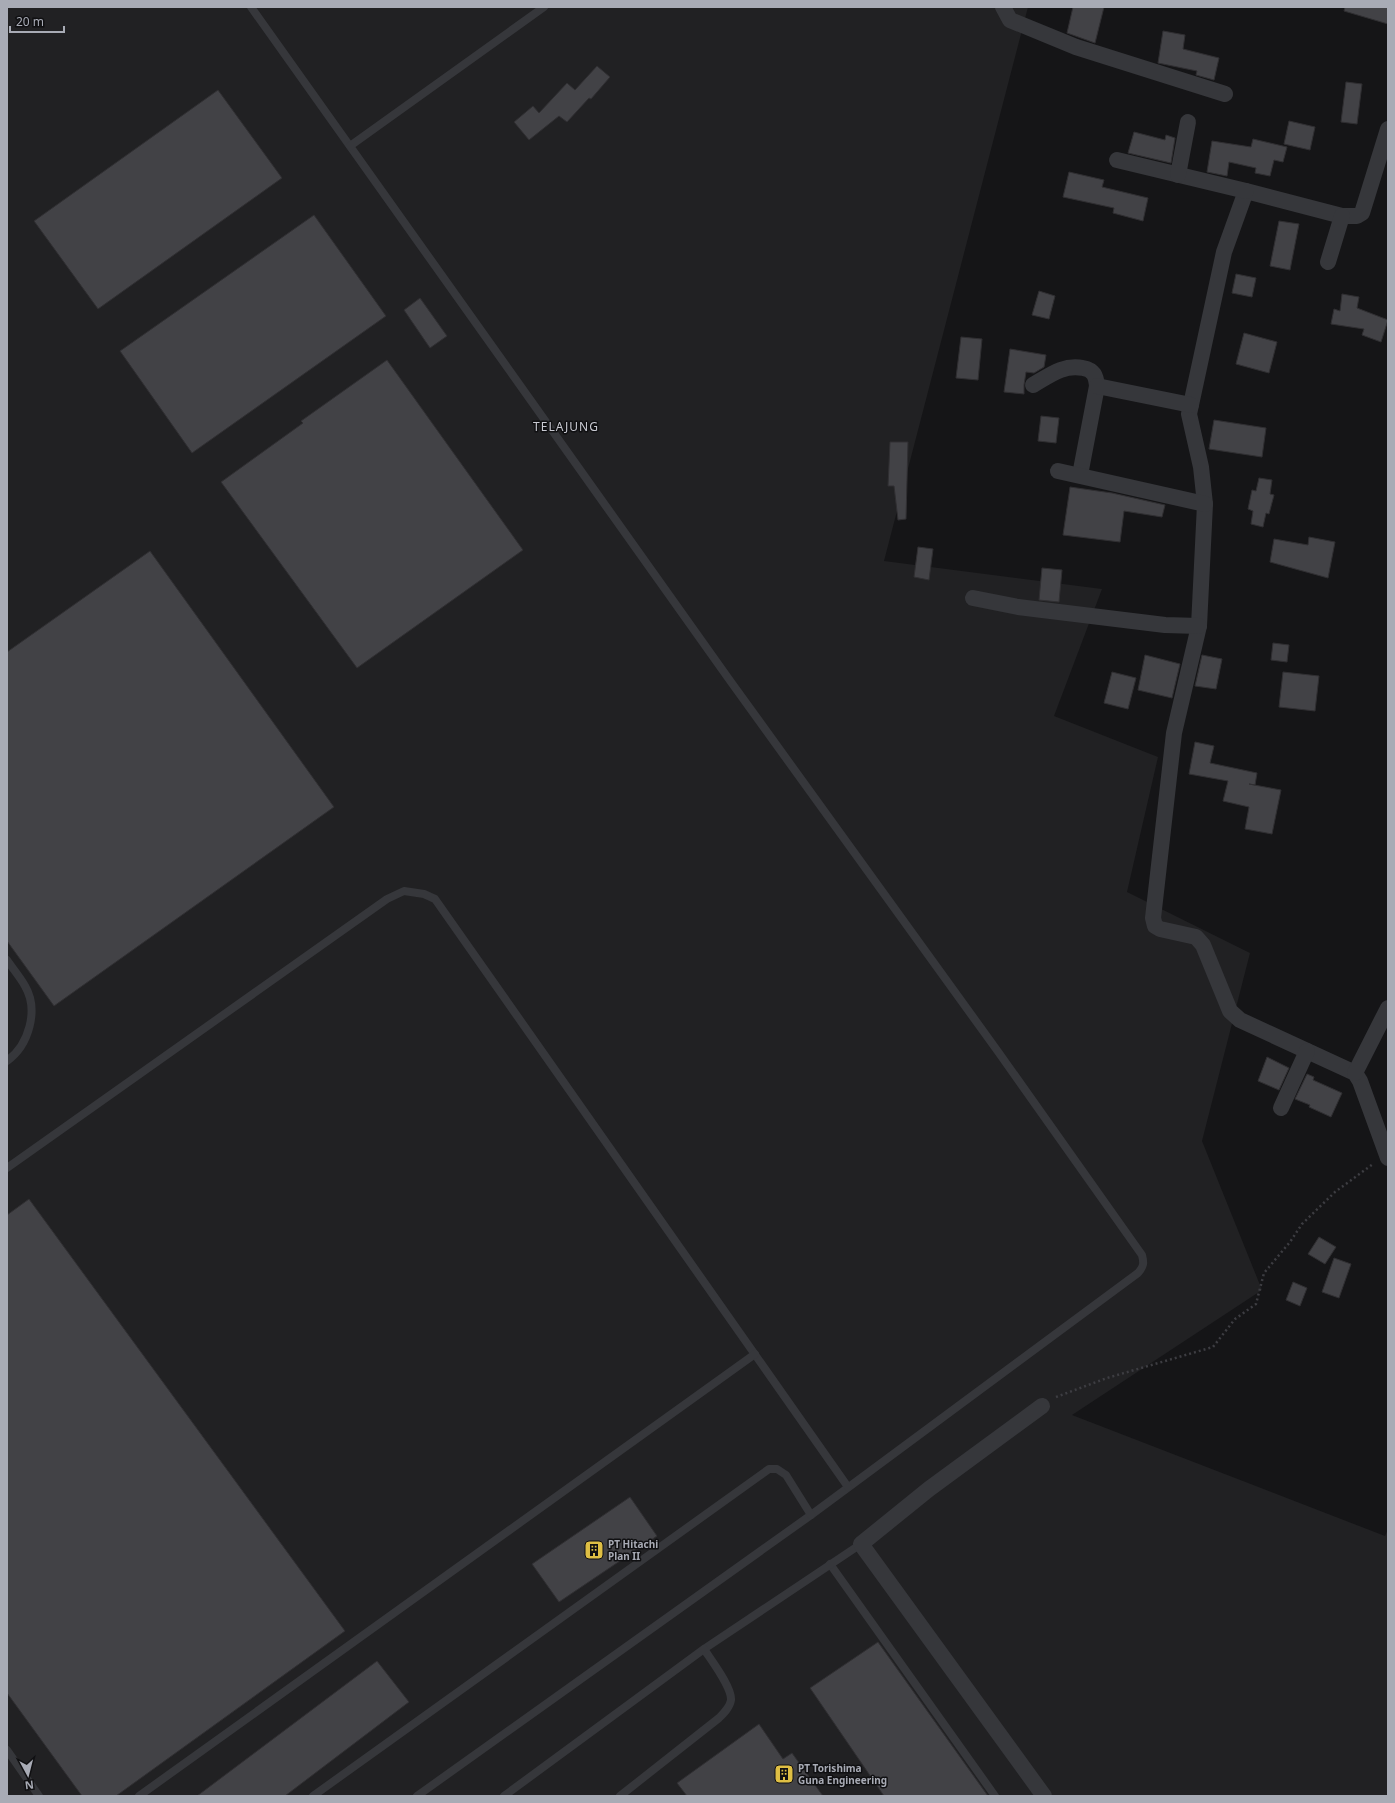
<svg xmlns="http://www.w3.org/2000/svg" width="1395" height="1803" font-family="'Noto Sans',sans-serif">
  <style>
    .built { fill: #212123 }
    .building { fill: #424246; stroke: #302f32 }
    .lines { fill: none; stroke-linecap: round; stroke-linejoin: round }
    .path { stroke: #3d3d42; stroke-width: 2.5; stroke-dasharray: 2 3; stroke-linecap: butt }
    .lane { stroke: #36373b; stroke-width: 8 }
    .street { stroke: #36373b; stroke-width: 16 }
    .labels { text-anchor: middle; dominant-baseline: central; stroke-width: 3; stroke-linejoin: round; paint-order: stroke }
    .poi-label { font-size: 10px; font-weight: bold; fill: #a8abb5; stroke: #101012; text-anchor: start }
    .quarter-label { font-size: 12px; letter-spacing: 1px; fill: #c9cad2; stroke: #101012 }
  </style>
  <rect width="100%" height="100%" fill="#151517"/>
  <path class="built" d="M7 7H1028L884 561 1102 589 1054 716 1158 757 1127 892 1250 953 1202 1141 1262 1290 1072 1415 1385 1536 1388 1529V1796H7Z"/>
  <g class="building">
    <path d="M1073 7H1104L1095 43 1067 33Z"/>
    <path d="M1345 7H1388V24L1344 11Z"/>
    <path d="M1163 31 1185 35 1183 49 1219 58 1214 80 1196 75 1197 71 1158 63Z"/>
    <path d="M597 66 610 77 591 99 589 98 567 122 559 116 529 140 514 122 533 106 539 113 567 83 575 90Z"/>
    <path d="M1346 82 1362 84 1357 124 1341 122Z"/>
    <path d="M218 90 282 178 98 309 34 221Z"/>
    <path d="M1289 121 1315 127 1310 150 1284 144Z"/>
    <path d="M1134 132 1165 140 1166 135 1175 138 1171 163 1128 153Z"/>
    <path d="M1253 139 1287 147 1283 162 1274 160 1270 176 1255 173 1256 168 1229 162 1227 176 1207 172 1212 141 1251 147Z"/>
    <path d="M1069 172 1104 180 1102 187 1148 198 1143 221 1113 213 1114 208 1063 197Z"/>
    <path d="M314 215 386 316 192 453 120 351Z"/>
    <path d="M1279 221 1299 224 1290 270 1270 266Z"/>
    <path d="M1236 274 1256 278 1252 297 1232 293Z"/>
    <path d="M1039 291 1055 296 1049 319 1032 315Z"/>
    <path d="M1342 294 1359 297 1357 308 1388 320 1381 342 1362 335 1364 329 1331 324 1334 309 1340 311Z"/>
    <path d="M420 298 447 336 430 348 404 310Z"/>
    <path d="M1244 333 1277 342 1269 373 1236 364Z"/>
    <path d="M961 337 982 339 978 380 956 378Z"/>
    <path d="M1010 349 1046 355 1044 367 1034 373 1026 372 1024 385V394L1004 392Z"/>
    <path d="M387 360 523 550 357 668 221 482 303 423 301 421Z"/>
    <path d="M1041 416 1059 418 1056 443 1038 441Z"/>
    <path d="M1214 420 1266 428 1262 457 1209 449Z"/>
    <path d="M890 442H908L906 519 898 520 894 486H888Z"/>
    <path d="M1259 478 1272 480 1270 494 1274 495 1269 514 1266 513 1263 527 1251 524 1253 511 1248 509 1252 490 1256 491Z"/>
    <path d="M1070 487 1112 493 1165 505 1162 517 1124 511 1120 542 1063 535Z"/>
    <path d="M1309 537 1335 542 1328 578 1270 562 1274 539 1308 545Z"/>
    <path d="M918 547 933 549 929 580 914 577Z"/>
    <path d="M150 551 334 807 54 1006 7 941V652Z"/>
    <path d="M1042 568 1062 570 1059 602 1039 600Z"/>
    <path d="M1273 643 1289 645 1287 662 1271 660Z"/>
    <path d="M1145 655 1180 664 1172 698 1138 690Z"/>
    <path d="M1202 655 1222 659 1216 689 1195 686Z"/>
    <path d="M1112 672 1136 678 1128 709 1104 703Z"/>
    <path d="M1283 672 1319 676 1315 711 1279 707Z"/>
    <path d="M1195 742 1214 746 1210 763 1257 773 1255 785 1249 784 1281 790 1272 834 1245 829 1249 807 1223 801 1228 781 1189 774Z"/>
    <path d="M1267 1057 1289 1068 1279 1090 1258 1081Z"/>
    <path d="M1307 1074 1314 1077 1313 1080 1342 1093 1331 1117 1309 1107 1310 1105 1295 1099Z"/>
    <path d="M29 1199 345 1631 116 1796H82L7 1693V1215Z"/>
    <path d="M1319 1237 1336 1247 1325 1264 1308 1254Z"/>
    <path d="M1334 1258 1351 1264 1339 1298 1322 1292Z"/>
    <path d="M1293 1282 1307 1288 1300 1306 1286 1300Z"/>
    <path d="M630 1497 657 1536 559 1602 532 1564Z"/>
    <path d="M878 1642 988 1796H884L810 1688Z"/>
    <path d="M377 1661 409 1702 285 1796H197Z"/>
    <path d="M759 1724 783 1759 792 1753 823 1796H687L677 1783Z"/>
  </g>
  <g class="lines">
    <path class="path" d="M1056 1397 1107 1378 1213 1347 1235 1319 1256 1304 1264 1273 1290 1242 1302 1224 1335 1192 1373 1164"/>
    <g class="lane">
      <path d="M251 7 731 682 999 1053 1142 1255C1144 1263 1144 1266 1138 1273L811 1515 417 1796"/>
      <path d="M350 146 544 7"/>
      <path d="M7 960C13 969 20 977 25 986 39 1010 29 1045 7 1061"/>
      <path d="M7 1168 387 899 404 891 424 894 435 899 848 1487"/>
      <path d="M830 1564 995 1796"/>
      <path d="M7 1750 39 1796"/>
      <path d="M139 1796 755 1354"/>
      <path d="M313 1796 769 1469H777L786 1475 811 1515"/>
      <path d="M504 1796 704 1649 861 1544"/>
      <path d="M620 1796 719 1718C724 1713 730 1707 731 1700 732 1687 711 1660 704 1649"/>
    </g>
    <g class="street">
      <path d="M1003 7 1010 20 1076 47 1225 94"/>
      <path d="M1388 129 1362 213 1357 216H1342L1246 191 1224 252 1189 414 1201 467 1205 504 1199 626 1174 733 1153 918 1155 926 1160 929 1196 937 1203 945 1230 1011 1240 1020 1355 1073 1360 1081 1388 1158"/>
      <path d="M1117 160 1246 191"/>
      <path d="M1178 175 1188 122"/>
      <path d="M1328 262 1342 216"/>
      <path d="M1033 385C1050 375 1064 364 1083 368 1094 370 1096 376 1097 386L1080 475"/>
      <path d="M1097 386 1191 405"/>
      <path d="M1058 471 1205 504"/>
      <path d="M973 598 1018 607 1165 625 1199 626"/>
      <path d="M1355 1073 1388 1008"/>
      <path d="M1281 1108 1307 1051"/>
      <path d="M1042 1406 929 1489 861 1544 1044 1796"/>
    </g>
  </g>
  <defs>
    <symbol id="building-square" viewBox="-11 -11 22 22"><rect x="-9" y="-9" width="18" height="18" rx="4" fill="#dfbf44" stroke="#101012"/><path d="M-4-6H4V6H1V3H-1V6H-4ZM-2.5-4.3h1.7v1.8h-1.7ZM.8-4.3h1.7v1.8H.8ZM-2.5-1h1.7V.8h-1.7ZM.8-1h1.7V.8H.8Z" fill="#111"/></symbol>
  </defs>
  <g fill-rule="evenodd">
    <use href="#building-square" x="583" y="1539" width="22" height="22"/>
    <use href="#building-square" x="773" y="1763" width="22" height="22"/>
  </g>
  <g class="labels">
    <g class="poi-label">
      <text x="608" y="1544">PT Hitachi<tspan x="608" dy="12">Plan II</tspan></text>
      <text x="798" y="1768">PT Torishima<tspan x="798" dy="12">Guna Engineering</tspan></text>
    </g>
    <g class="quarter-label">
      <text x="566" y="426">TELAJUNG</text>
    </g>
  </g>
  <rect width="1395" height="1803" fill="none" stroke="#a8abb5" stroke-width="16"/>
  <g transform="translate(28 1775) rotate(173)" stroke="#101012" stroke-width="3" paint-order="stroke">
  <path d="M0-3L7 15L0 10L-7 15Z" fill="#a8abb5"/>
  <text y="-6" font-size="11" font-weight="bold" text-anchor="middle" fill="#a8abb5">N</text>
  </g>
  <path d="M10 26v6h54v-6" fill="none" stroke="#a8abb5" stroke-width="2"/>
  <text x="16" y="26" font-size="12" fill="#a8abb5" stroke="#101012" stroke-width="3" paint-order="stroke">20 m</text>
</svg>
